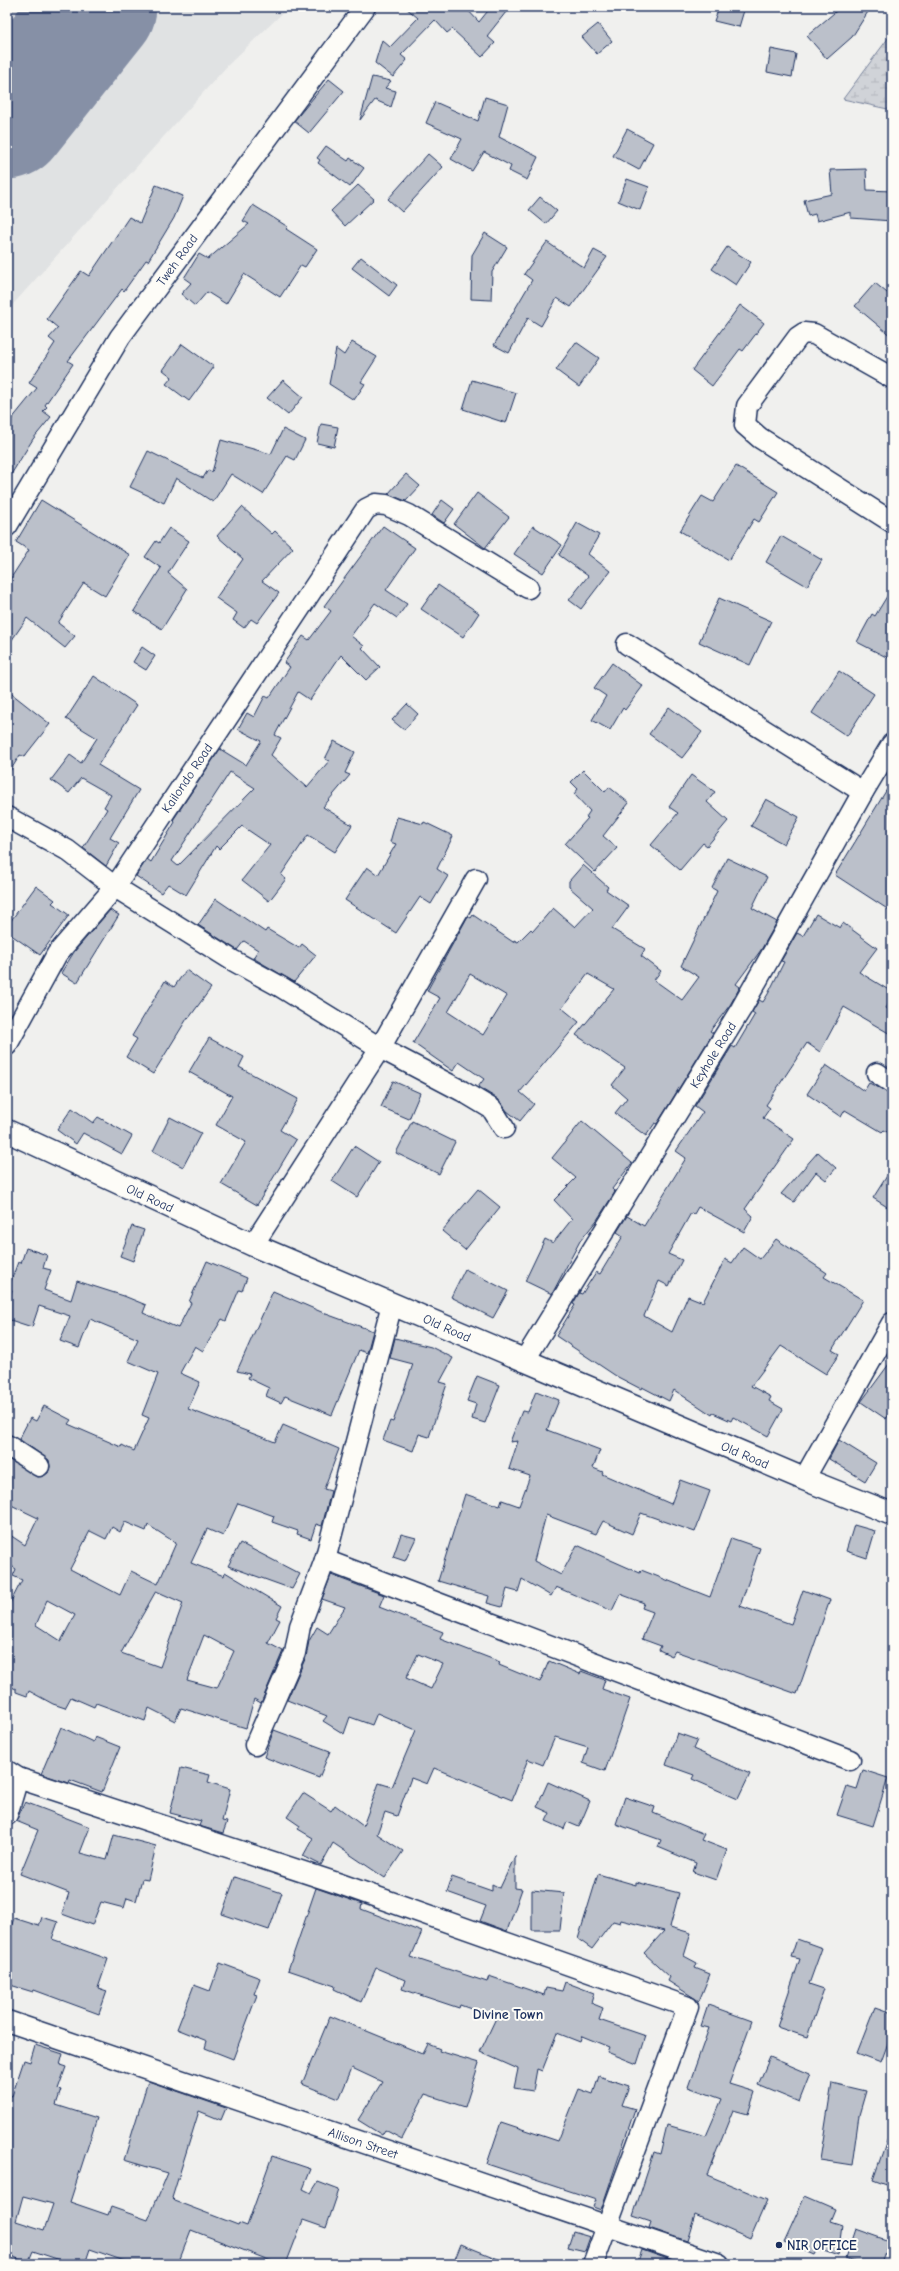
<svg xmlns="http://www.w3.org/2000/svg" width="899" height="2271" font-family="'Comic Neue',sans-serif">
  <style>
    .built { fill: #e0e2e3 }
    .wetland { fill: url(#wetland-marsh); stroke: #76819b }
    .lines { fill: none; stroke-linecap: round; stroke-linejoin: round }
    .runway { stroke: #8690a6; stroke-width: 119 }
    .building { fill: #bbc0ca; stroke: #1b2f5e; fill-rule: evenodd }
    .minor-casing { stroke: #1b2f5e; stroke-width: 23 }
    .tertiary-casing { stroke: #1b2f5e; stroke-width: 25 }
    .minor { stroke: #fdfcf7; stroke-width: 20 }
    .tertiary { stroke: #fdfcf7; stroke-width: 22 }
    .poi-dot { fill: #1b2f5e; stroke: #fdfcf7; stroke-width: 1.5 }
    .labels { text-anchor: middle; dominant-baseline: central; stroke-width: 4; stroke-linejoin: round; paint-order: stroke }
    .street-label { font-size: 13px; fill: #1b2f5e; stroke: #fdfcf7 }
    .poi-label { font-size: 13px; font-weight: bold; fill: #1b2f5e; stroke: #fdfcf7; text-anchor: start }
    .neighbourhood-label { font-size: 14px; font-weight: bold; fill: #1b2f5e; stroke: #fdfcf7 }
  </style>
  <defs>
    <pattern id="wetland-marsh" width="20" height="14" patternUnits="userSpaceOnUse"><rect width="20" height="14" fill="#d0d3d8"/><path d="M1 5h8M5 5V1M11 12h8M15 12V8" fill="none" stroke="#b2b5bc"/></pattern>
  </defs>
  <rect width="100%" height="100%" fill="#f0f0ee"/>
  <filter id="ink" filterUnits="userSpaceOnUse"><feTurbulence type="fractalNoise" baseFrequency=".025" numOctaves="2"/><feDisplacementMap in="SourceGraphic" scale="8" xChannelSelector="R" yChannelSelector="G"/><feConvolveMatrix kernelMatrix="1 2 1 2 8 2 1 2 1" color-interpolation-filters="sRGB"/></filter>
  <g filter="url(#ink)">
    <path class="built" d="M7 7H289L228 65 7 311Z"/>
    <path class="wetland" d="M892 33V110L843 99Z"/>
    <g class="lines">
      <path class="runway" d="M7 120 97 7"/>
    </g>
    <g class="building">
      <path d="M405 7H465L479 22 491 7H510L487 36 495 43 482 57 452 29 447 33 435 20 401 55 407 60 393 77 375 63 382 40 390 47 418 18Z"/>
      <path d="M719 7H745L739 27 714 21Z"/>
      <path d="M841 7H871L852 37 827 59 807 36Z"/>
      <path d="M598 24 612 41 597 54 582 37Z"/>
      <path d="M771 49 796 54 792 77 767 72Z"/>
      <path d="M372 77 391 81 385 88 396 91 391 107 375 100 360 120Z"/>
      <path d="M329 79 344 91 309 133 294 121Z"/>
      <path d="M485 97 508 104 499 137 538 157 527 180 509 171 511 166 484 152 472 171 451 159 462 139 426 123 435 102 478 121Z"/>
      <path d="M627 129 653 143 639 170 613 156Z"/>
      <path d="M326 146 348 161 350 158 364 168 350 187 318 163 320 160 317 158Z"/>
      <path d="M428 154 443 167 402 212 388 199Z"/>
      <path d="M866 169 867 190 892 191V221L851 218V212L817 221 815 214 808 216 804 200 832 194 830 170Z"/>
      <path d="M627 179 649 187 640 210 618 201Z"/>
      <path d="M156 185 183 196 174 218 148 261 146 260 124 291 122 289 68 361 73 364 45 405 47 407 43 411 51 417 33 439 7 481V425L37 388 29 383 55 343 49 338 58 328 47 319 81 271 89 276 129 217 140 223Z"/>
      <path d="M358 185 374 199 345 226 331 211Z"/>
      <path d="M540 197 557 211 546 224 529 210Z"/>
      <path d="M253 205 288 227 286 229 317 249 305 267 301 265 280 297 244 274 226 304 207 292 195 306 181 294 191 283 184 278 199 254 208 259 249 224 243 221Z"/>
      <path d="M485 233 507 247 492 272 491 300 471 299 472 255Z"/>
      <path d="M547 242 584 268 594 250 607 257 571 307 557 298 541 326 528 318 509 353 494 345 532 280 524 274Z"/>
      <path d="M727 247 751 262 736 285 712 269Z"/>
      <path d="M361 257 397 285 389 296 352 268Z"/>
      <path d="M875 283 892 297V337L855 306Z"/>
      <path d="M740 305 764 323 743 351 740 349 712 386 692 370Z"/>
      <path d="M352 342 377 357 361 382 365 384 354 400 329 384 336 349 344 355Z"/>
      <path d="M576 342 599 358 579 387 556 370Z"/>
      <path d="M182 344 214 367 189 401 166 384 172 377 163 370Z"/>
      <path d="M283 380 303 397 288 415 267 398Z"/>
      <path d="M472 380 516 393 506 423 463 409Z"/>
      <path d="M321 424 338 427 334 447 317 443Z"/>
      <path d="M283 429 305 440 295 460 287 456 263 494 231 474 213 502 176 478 164 503 130 487 148 451 203 478 208 470 212 472 221 440 271 454Z"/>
      <path d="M736 466 778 492 759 522 754 519 729 560 680 531 702 496 713 502Z"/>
      <path d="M406 474 420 486 406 501 388 494Z"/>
      <path d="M477 493 509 517 485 548 454 524Z"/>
      <path d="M41 500 130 555 105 596 84 583 58 623 75 636 65 648 27 618 7 647V584L29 550 16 542Z"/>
      <path d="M442 500 454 509 444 523 432 515Z"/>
      <path d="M242 507 272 534 275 531 293 548 262 581 279 593 257 623 251 619 244 628 233 620 237 613 216 598 243 559 217 536Z"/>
      <path d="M577 523 599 535 588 554 610 571 581 609 569 600 588 576 559 555Z"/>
      <path d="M383 526 415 548 386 590 407 604 397 618 375 603 351 636 364 646 362 648 380 667 366 680 341 655 310 700 298 692 275 735 281 738 271 755 307 787 329 761 325 759 334 741 355 752 345 773 350 775 323 807 352 825 335 852 308 835 281 875 286 879 269 901 242 880 270 845 242 826 219 849 216 846 186 895 168 884 161 893 136 876 147 859 151 862 175 822 173 820 220 749 246 765 261 741 238 729 247 713 254 717 265 696 269 698 290 667 284 663 303 636 309 640 331 611 324 606ZM230 772 255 788 178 866 172 861Z"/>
      <path d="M533 526 562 545 543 573 514 554Z"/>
      <path d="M169 528 189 541 168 573 187 589 162 629 134 611 161 568 145 557 156 541 159 543Z"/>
      <path d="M781 536 822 560 807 586 766 562Z"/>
      <path d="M438 585 479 613 463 637 421 609Z"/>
      <path d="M892 588V660L857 642 872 614 875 616Z"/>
      <path d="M719 598 771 621 750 665 699 642Z"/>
      <path d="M142 647 155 656 146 670 133 662Z"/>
      <path d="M612 663 643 686 625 710 623 708 610 730 592 720 606 696 594 688Z"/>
      <path d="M839 671 874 694 847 736 812 713Z"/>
      <path d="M94 676 137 705 98 765 139 790 110 838 119 843 106 866 83 848 107 809 104 807 111 795 81 778 69 793 51 780 70 755 81 763 97 738 66 719Z"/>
      <path d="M7 690 50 724 24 757 20 755 7 776Z"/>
      <path d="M407 704 418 714 404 730 392 720Z"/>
      <path d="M669 707 702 732 682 758 649 734Z"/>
      <path d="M583 770 605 792 609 787 629 803 603 836 617 848 595 872 565 844 588 818 586 817 590 811 574 794 578 789 571 782Z"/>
      <path d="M691 775 715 792 707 802 728 821 707 846 703 843 680 870 651 845 678 813 669 807Z"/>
      <path d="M892 781V912L835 875Z"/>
      <path d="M766 799 799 817 784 844 751 826Z"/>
      <path d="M397 817 423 824 424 822 453 836 437 869 448 876 431 904 420 897 396 933 345 900 367 867 378 875 396 844 390 842Z"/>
      <path d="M727 858 767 877 752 908 777 922 761 950 736 984 740 987 730 1005 710 1031 713 1033 657 1124 655 1123 646 1136 615 1113 627 1098 612 1085 625 1068 576 1035 614 989 588 974 562 1008 579 1022 520 1092 534 1104 520 1121 507 1111 498 1099 478 1087 484 1079 459 1062 453 1071 413 1043 440 998 427 991 468 916 471 918 473 915 513 942 514 940 518 942 531 929 533 931 553 908 575 927 593 908 569 887V881L583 865 608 887 606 890 629 906 612 929 645 949 641 956 661 971 654 980 682 1000 699 977 681 966 717 891 712 888ZM470 974 507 996 483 1035 448 1012Z"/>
      <path d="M36 886 55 900 52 903 69 915 40 955 7 932V926Z"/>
      <path d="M216 899 265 932 267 929 299 948 302 944 316 955 294 982 253 958 258 950 244 941 237 950 198 925Z"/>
      <path d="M110 910 119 915 77 983 61 973 74 952Z"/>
      <path d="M816 914 840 928 843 923 877 948 859 972 892 992V998L886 1008 892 1012V1035L844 1007 820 1052 807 1043 766 1105 770 1108 763 1118 794 1139 745 1209 753 1216 744 1232 698 1207 694 1214 691 1213 668 1254 682 1260 669 1286 659 1281 644 1316 672 1332 688 1296 703 1302 725 1259 732 1263 743 1247 760 1259 776 1239 827 1273 824 1277 863 1300 832 1350 839 1354 826 1374 781 1346 751 1386 771 1397 769 1401 783 1409 768 1436 733 1417 731 1421 713 1413 712 1415 674 1390 669 1401 642 1387 641 1389 616 1376 556 1336 575 1305 573 1304 579 1293 582 1294 596 1272 600 1274 623 1236 617 1232 627 1216 644 1226 686 1158 676 1151 703 1112 695 1106 732 1046 735 1048 755 1014 752 1012 759 1000 763 1002 768 994 784 962 781 961 797 933 803 936Z"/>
      <path d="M186 970 211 988 189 1018 188 1017 153 1074 126 1057 137 1039 132 1036 165 981 174 987Z"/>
      <path d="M209 1038 244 1057 239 1067 298 1099 280 1130 296 1140 257 1205 221 1184 246 1142 216 1125 232 1096 189 1072Z"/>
      <path d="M826 1065 864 1091 869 1083 892 1094V1135L884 1130 882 1132 845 1110 841 1117 807 1094Z"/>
      <path d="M393 1081 420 1093 409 1119 381 1107Z"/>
      <path d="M72 1108 93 1123 98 1117 132 1136 122 1154 83 1133 76 1144 57 1130Z"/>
      <path d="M170 1117 201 1133 183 1167 153 1151Z"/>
      <path d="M412 1121 455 1142 439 1174 396 1153Z"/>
      <path d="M582 1121 632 1163 612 1189 615 1192 597 1220 580 1241 552 1294 525 1281 545 1239 553 1243 572 1219 554 1200 576 1178 552 1158Z"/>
      <path d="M354 1146 379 1162 357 1197 332 1181Z"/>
      <path d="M818 1152 836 1168 826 1180 816 1172 794 1202 781 1194Z"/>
      <path d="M892 1168V1210L873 1198Z"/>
      <path d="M478 1189 500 1207 465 1250 442 1231Z"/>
      <path d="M132 1226 144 1230 133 1261 120 1256Z"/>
      <path d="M26 1248 47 1255 43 1268 51 1270 44 1290 71 1300 77 1281 124 1296 146 1305 143 1313 178 1328 191 1303 189 1302 207 1261 247 1278 242 1291 239 1290 226 1321 222 1319 203 1351 195 1346 180 1373 200 1382 188 1409 275 1442 283 1425 339 1449 324 1489 331 1491 322 1526 316 1524 311 1539 297 1534 298 1531 272 1522 274 1516 238 1503 223 1536 207 1529 191 1563 224 1576 225 1572 282 1606 276 1618 280 1620 268 1643 283 1651 261 1703 254 1699 246 1728 181 1708 175 1721 149 1708 145 1721 96 1703 94 1707 71 1697 65 1708 53 1704 29 1691 27 1696 16 1692V1689L7 1685V1609L22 1580 13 1576 16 1569 7 1563V1533L25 1545 38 1518 7 1503V1461L8 1459 38 1477 48 1473 50 1467 49 1460 19 1439 30 1418 36 1421 44 1406 71 1420 68 1424 121 1447 122 1445 134 1451 149 1418 142 1415 158 1374 128 1361 138 1339 90 1319 79 1348 60 1341 70 1316 39 1306 32 1327 7 1319V1305L12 1290 8 1289 18 1262 21 1263ZM125 1522 146 1531 148 1525 176 1543 158 1584 131 1571 120 1595 70 1569 90 1531 106 1539 112 1527 120 1532ZM156 1591 183 1603 160 1667 121 1653ZM47 1600 75 1615 61 1641 36 1625ZM204 1635 234 1651 217 1688 187 1680Z"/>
      <path d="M465 1269 508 1291 493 1318 451 1297Z"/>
      <path d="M273 1291 326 1314 373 1331 367 1353 359 1350 332 1415 285 1396 281 1403 266 1396 269 1388 248 1378 250 1374 237 1371Z"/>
      <path d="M395 1338 431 1347 453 1358 440 1382 447 1384 429 1437 419 1434 413 1451 383 1440 390 1421 393 1422 413 1364 390 1358Z"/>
      <path d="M892 1360V1410L886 1419 861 1402Z"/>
      <path d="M477 1376 500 1385 485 1423 472 1419 476 1404 467 1401Z"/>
      <path d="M536 1391 559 1400 547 1430 600 1450 593 1468 603 1472 602 1474 671 1504 680 1480 710 1491 695 1532 641 1513 632 1534 603 1521 596 1534 546 1515 534 1561 561 1575 577 1545 640 1573 641 1570 710 1597 731 1538 760 1548 740 1606 791 1624 803 1590 830 1600 797 1694 675 1651 672 1656 659 1650 661 1646 642 1639 653 1612 642 1608 644 1603 620 1594 612 1611 556 1587 551 1596 522 1579 518 1592 507 1589 502 1607 487 1603 489 1596 438 1581 465 1494 500 1506 502 1500 519 1506 530 1476 509 1469 518 1441 510 1442 522 1411 528 1412Z"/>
      <path d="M839 1440 876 1463 865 1481 829 1459Z"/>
      <path d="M854 1525 875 1531 867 1558 846 1551Z"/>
      <path d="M401 1534 416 1538 405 1561 393 1557Z"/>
      <path d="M240 1543 300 1574 292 1589 228 1566Z"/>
      <path d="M331 1575 384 1595 379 1607 443 1632 440 1639 500 1662 499 1665 540 1682 549 1661 580 1674 581 1671 605 1680 602 1689 630 1699 605 1771 583 1763 588 1747 555 1737 543 1765 528 1759 512 1800 434 1768 427 1784 411 1778 397 1816 385 1812 377 1834 403 1851 385 1878 333 1843 321 1865 303 1856 313 1838 298 1829 300 1826 287 1817 303 1793 331 1811 335 1805 363 1826 379 1783 392 1787 416 1730 377 1713 372 1725 350 1717 344 1734 323 1721 327 1716 287 1700 306 1657 309 1641 317 1627 328 1634 345 1607 322 1599ZM418 1654 443 1664 431 1689 406 1678Z"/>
      <path d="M61 1727 93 1742 95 1737 120 1747 102 1792 70 1780 69 1783 41 1774Z"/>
      <path d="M274 1730 330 1751 319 1778 264 1757Z"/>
      <path d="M677 1733 697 1740 693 1749 750 1774 738 1799 692 1779 694 1775 666 1765Z"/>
      <path d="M181 1768 210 1775 208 1782 230 1789 222 1821 227 1822 223 1833 199 1826 201 1821 170 1813Z"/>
      <path d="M863 1770 888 1778 873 1826 837 1815 847 1786 857 1789Z"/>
      <path d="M548 1782 590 1801 579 1827 567 1822 564 1829 546 1821 550 1813 537 1807Z"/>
      <path d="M625 1797 655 1807 653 1813 704 1834 701 1840 727 1850 716 1880 693 1872 696 1863 658 1847 661 1840 616 1824Z"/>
      <path d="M25 1802 90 1827 80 1853 107 1860 114 1835 156 1846 148 1880 142 1879 136 1901 127 1898 124 1908 101 1902 92 1925 62 1914 69 1893 20 1874 38 1830 16 1821Z"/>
      <path d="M515 1856V1888L522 1889 507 1931 480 1921 486 1906 447 1892 452 1877 492 1891V1884L500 1888Z"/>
      <path d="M598 1874 636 1885V1882L679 1893 670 1927 691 1933 684 1956 697 1963 695 1968 710 1974 699 2001 668 1981 670 1977 644 1953 664 1931 621 1920 620 1923 613 1921 592 1949 578 1939Z"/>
      <path d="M235 1877 282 1893 269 1930 222 1914Z"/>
      <path d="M316 1888 362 1904 361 1909 422 1932 411 1957 487 1982 489 1976 544 1995 546 1988 562 1991 565 1982 594 1993 591 2003 603 2008 599 2020 646 2036 637 2064 607 2052 609 2047 582 2036 580 2042 557 2033 542 2071 537 2069 533 2091 514 2088 518 2069 480 2052 496 2018 460 2005 459 2008 402 1989 405 1980 376 1968 361 2002 334 1989 335 1986 288 1970Z"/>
      <path d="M532 1890 564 1893 560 1930H532Z"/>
      <path d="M42 1917 58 1922 52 1939 108 1959 98 1988 107 1991 99 2014 34 1990 33 1992 7 1984V1939L14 1918 39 1926Z"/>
      <path d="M797 1939 822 1948 809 1984 824 1989 807 2037 777 2027 800 1959 791 1957Z"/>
      <path d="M220 1963 260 1978 254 1994 257 1995 233 2059 205 2048 207 2041 177 2029 194 1985 210 1991Z"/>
      <path d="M708 2005 752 2021 729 2084 755 2092 748 2114 733 2110 707 2175 767 2200 750 2239 695 2215 687 2241 649 2228 651 2222 633 2216 654 2152 660 2154 667 2125 706 2136 722 2099 688 2087 709 2028 701 2026Z"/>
      <path d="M875 2007 892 2013V2032L881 2062 857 2053Z"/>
      <path d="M330 2016 423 2054 428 2044 440 2049 439 2051 479 2063 465 2107 425 2094 402 2139 385 2130 382 2135 358 2120 382 2082 352 2068 339 2099 302 2084Z"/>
      <path d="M35 2045 63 2054 60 2065 66 2067 58 2089 61 2090 56 2105 97 2118 70 2202 108 2215 111 2207 148 2220 168 2173 124 2160 148 2081 226 2108 221 2120 199 2111 172 2198 175 2201 238 2225 239 2223 247 2226 272 2156 311 2169 303 2189 311 2193 318 2182 339 2190 326 2228 303 2220 286 2264H279L191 2230 178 2264H133L90 2249 85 2264H72L33 2251 28 2263 7 2254V2094L12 2096 24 2060 30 2062ZM23 2196 53 2204 44 2230 16 2221Z"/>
      <path d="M770 2057 810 2074 799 2102 758 2085Z"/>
      <path d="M599 2076 629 2086 622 2105 635 2109 601 2210 593 2207 596 2200 487 2164 501 2122 558 2141 579 2089 593 2094Z"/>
      <path d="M832 2083 866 2091 859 2115 852 2165 820 2160Z"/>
      <path d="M890 2131 892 2132V2187L873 2180Z"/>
      <path d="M805 2196 835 2209 830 2221 842 2225 838 2256 818 2249 815 2255 784 2242Z"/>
      <path d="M855 2229 889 2241 881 2264H860L845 2259Z"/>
      <path d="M573 2232 590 2237 585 2251 568 2247Z"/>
      <path d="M461 2244 508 2263V2264H453Z"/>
      <path d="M642 2250 679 2263V2264H637Z"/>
    </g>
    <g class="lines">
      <defs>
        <g id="minor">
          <path d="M892 378 814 334 804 333 798 337 747 406 745 425 760 438 892 522"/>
          <path d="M7 526 120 337 365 7"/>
          <path d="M627 644 863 792"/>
          <path d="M7 817 67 850 115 887 232 960 281 987 380 1048 462 1091 492 1109 504 1128"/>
          <path d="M7 1045 57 954 115 887 366 509 376 504 386 505 409 515 528 588"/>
          <path d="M877 1073 892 1083"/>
          <path d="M253 1245 380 1048 476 879"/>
          <path d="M524 1361 741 1009 863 792 892 744"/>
          <path d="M7 1445 39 1466"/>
          <path d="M804 1479 892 1323"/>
          <path d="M325 1560 850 1760"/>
          <path d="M255 1745 295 1653 300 1626 325 1560 392 1304"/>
          <path d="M7 1771 18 1778 340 1884 688 2007 593 2264"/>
          <path d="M7 1815 18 1778"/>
          <path d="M7 2021 719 2264"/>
        </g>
        <path id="tertiary" d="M7 1131 253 1245 804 1479 892 1514"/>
      </defs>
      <use href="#minor" class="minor-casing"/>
      <use href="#tertiary" class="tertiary-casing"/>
      <use href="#minor" class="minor"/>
      <use href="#tertiary" class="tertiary"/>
    </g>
  </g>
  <circle class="poi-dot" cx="779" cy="2245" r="4"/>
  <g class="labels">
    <g class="street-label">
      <text transform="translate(177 260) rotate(-54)">Tweh Road</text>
      <text transform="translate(187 778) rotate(-56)">Kailondo Road</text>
      <text transform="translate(713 1055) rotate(-58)">Keyhole Road</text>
      <text transform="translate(150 1198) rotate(25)">Old Road</text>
      <text transform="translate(447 1328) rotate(24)">Old Road</text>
      <text transform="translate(745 1455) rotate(23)">Old Road</text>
      <text transform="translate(363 2143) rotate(19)">Allison Street</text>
    </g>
    <g class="poi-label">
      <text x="787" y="2245">NIR OFFICE</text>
    </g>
    <g class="neighbourhood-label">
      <text x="508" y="2014">Divine Town</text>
    </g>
  </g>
  <rect width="899" height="2271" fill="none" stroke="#fdfcf7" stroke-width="24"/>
  <rect x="12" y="12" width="875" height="2247" fill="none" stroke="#1b2f5e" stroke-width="1.5" filter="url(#ink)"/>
</svg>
